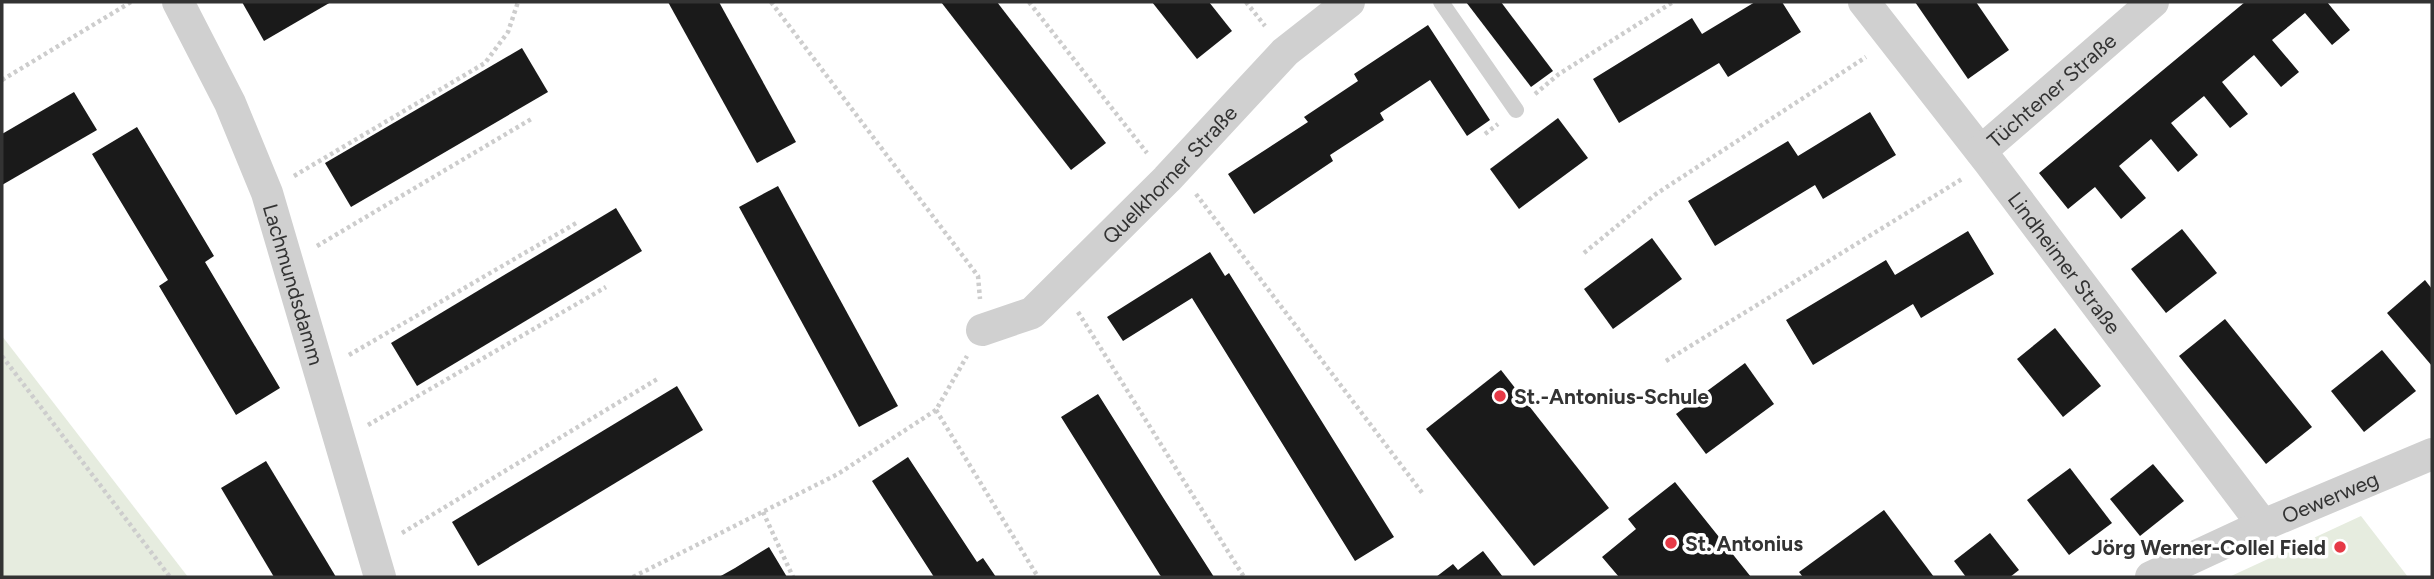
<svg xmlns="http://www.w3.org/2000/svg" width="2434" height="579" font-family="Figtree,sans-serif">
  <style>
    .green { fill: #e6ecdf }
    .building { fill: #1a1a1a }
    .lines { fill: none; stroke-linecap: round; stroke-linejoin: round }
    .path { stroke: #cdcdcd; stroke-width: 4.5; stroke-dasharray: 3.5 3.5; stroke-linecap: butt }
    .service { stroke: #d0d0d0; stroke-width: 16 }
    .minor { stroke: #d0d0d0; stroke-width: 32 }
    .poi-dot { fill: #e63946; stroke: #fff; stroke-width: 2.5 }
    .labels { text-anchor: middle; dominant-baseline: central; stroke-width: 7; stroke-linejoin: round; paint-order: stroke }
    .street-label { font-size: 21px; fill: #333; stroke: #fff }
    .poi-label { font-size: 21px; font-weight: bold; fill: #333; stroke: #fff; text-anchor: start }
  </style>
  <rect width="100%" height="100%" fill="#fff"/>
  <g class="green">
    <path d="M2 336 188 577H2Z"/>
    <path d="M2361 516 2408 577H2229Z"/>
  </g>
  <g class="building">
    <path d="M242 2H331L264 41Z"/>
    <path d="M668 2H719L796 142 757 163Z"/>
    <path d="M941 2H997L1106 143 1071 170Z"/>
    <path d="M1152 2H1209L1232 31 1197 59Z"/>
    <path d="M1466 2H1501L1553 71 1531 87Z"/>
    <path d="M1755 2H1782L1801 32 1728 77 1719 63 1619 123 1593 79 1692 18 1702 34Z"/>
    <path d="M1915 2H1976L2009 50 1968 79Z"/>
    <path d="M2245 2H2327L2350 30 2332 45 2305 13 2272 40 2299 72 2281 87 2254 55 2222 82 2248 114 2230 128 2204 96 2171 123 2198 155 2178 172 2151 139 2119 166 2146 198 2121 219 2095 187 2068 209 2039 173Z"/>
    <path d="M1428 25 1490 120 1467 136 1430 80 1380 113 1384 120 1330 155 1333 161 1254 214 1228 174 1308 122 1304 117 1358 81 1354 74Z"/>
    <path d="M522 48 548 92 351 207 325 163Z"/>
    <path d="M74 92 97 130 2 185V134Z"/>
    <path d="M1870 112 1896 155 1823 199 1815 185 1715 246 1688 201 1788 141 1798 156Z"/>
    <path d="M1558 118 1588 158 1519 209 1490 169Z"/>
    <path d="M137 127 214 256 205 262 280 388 236 415 159 286 168 280 92 154Z"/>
    <path d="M778 186 898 406 859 427 739 207Z"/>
    <path d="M616 208 642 251 417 386 391 343Z"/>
    <path d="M2182 229 2217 273 2166 313 2131 269Z"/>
    <path d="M1968 231 1994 274 1921 318 1913 304 1813 365 1786 320 1886 260 1895 275Z"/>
    <path d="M1652 238 1682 279 1613 329 1584 289Z"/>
    <path d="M1210 252 1225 276 1229 273 1394 537 1355 561 1192 298 1123 341 1107 317Z"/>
    <path d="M2425 280 2432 289V366L2387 313Z"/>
    <path d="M2225 319 2312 427 2266 464 2179 356Z"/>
    <path d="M2055 328 2101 386 2063 417 2017 359Z"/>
    <path d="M2382 350 2416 391 2364 432 2331 391Z"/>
    <path d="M1745 363 1774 404 1706 454 1676 414Z"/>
    <path d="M1501 370 1609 508 1534 566 1426 429Z"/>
    <path d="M677 386 703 430 478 566 452 522Z"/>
    <path d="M1098 394 1164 499 1214 577H1162L1160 575 1061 417Z"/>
    <path d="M908 457 977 562 983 558 996 577H934L872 481Z"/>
    <path d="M266 461 324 557 336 577H274L221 488Z"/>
    <path d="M2153 464 2184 501 2140 536 2110 499Z"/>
    <path d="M2070 468 2112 523 2069 555 2027 500Z"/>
    <path d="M1675 482 1751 577H1619L1602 557 1636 529 1628 519Z"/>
    <path d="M1884 510 1934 577H1803L1799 572Z"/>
    <path d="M1990 533 2019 570 2010 577H1966L1954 561Z"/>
    <path d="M769 547 787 577H719L735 568Z"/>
    <path d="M1483 551 1503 577H1436L1453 564 1458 570Z"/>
  </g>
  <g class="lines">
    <g class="path">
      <path d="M771 2 978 276 980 299"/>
      <path d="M1029 2 1147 153"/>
      <path d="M1246 2 1265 26"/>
      <path d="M2 80 131 2"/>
      <path d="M1535 94 1559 74 1673 2"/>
      <path d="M1485 134 1498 124"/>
      <path d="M294 176 485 63 508 32 518 2"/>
      <path d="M1196 194 1423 494"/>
      <path d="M317 246 533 118"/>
      <path d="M1584 253 1656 194 1866 57"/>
      <path d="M1078 312 1244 577"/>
      <path d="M349 355 578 222"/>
      <path d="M2 356 170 577"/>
      <path d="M1666 361 1962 179"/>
      <path d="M936 410 1038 577"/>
      <path d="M368 425 606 287"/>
      <path d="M763 512 793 577"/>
      <path d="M402 533 659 378"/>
      <path d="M633 577 838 474 936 410 967 356"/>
    </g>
    <path class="service" d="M1441 2 1516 110"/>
    <g class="minor">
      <path id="s1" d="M178 2 230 103 267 193 380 577"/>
      <path id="s2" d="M1864 2 1989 162 2263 525"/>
      <path id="s3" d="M1981 151 2153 2"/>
      <path id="s4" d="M982 330 1032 313 1167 179 1285 52 1349 2"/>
      <path id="s5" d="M2151 577 2263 525 2432 454"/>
    </g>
  </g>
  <g class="poi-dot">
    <circle cx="1500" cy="396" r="7"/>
    <circle cx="1671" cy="543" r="7"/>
    <circle cx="2340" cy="547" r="7"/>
  </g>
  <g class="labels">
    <g class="street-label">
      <text stroke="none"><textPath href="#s3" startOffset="93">Tüchtener Straße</textPath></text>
      <text stroke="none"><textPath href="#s4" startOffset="248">Quelkhorner Straße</textPath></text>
      <text stroke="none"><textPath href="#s2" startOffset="329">Lindheimer Straße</textPath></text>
      <text stroke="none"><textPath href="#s1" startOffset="306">Lachmundsdamm</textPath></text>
      <text stroke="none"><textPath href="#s5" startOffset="196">Oewerweg</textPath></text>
    </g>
    <g class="poi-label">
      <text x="1514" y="396">St.-Antonius-Schule</text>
      <text x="1685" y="543">St. Antonius</text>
      <text x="2326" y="547" text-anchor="end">Jörg Werner-Collel Field</text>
    </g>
  </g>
  <rect width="2434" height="579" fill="none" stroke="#333333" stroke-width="7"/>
</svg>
